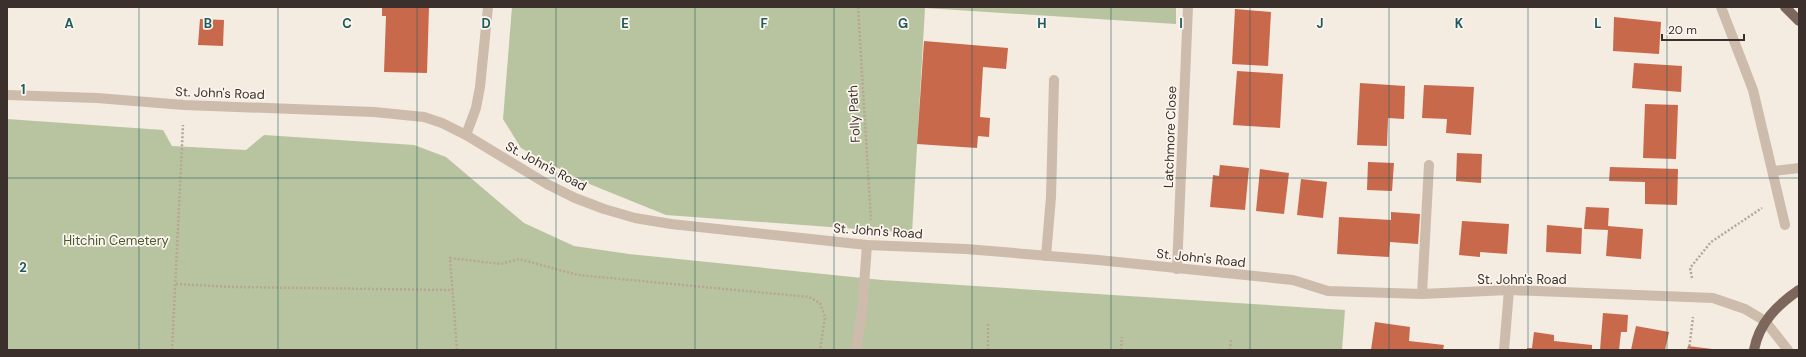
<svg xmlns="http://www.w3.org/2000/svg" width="1806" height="357" font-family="'DM Sans',sans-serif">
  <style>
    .green { fill: #b8c4a0 }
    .building { fill: #c8694b }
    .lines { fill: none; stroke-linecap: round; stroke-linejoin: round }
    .path { stroke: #b9a596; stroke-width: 2.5; stroke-dasharray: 2 2; stroke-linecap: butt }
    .minor { stroke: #cdbbac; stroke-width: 10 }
    .major { stroke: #7d675c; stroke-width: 10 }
    .grid { fill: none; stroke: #1f5a5e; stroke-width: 1; stroke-opacity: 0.55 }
    .labels { text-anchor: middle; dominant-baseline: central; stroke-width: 3.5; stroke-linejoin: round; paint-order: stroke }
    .street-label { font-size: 13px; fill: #3b302b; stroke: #fbf5ee }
    .park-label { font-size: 13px; fill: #4a5a2e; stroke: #fbf5ee }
    .grid-label { font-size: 13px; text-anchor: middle; font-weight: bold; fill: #1f5a5e; stroke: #fbf5ee; stroke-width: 3.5; stroke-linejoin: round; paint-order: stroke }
  </style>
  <rect width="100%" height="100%" fill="#f4ebe1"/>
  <g class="green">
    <path d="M512 7H1176V24L925 8 912 233 666 215 582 181 521 148 503 119Z"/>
    <path d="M7 119 163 130 172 146 246 150 264 135 414 145 446 157 524 223 574 246 629 254 882 280 1345 310 1342 350H7Z"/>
  </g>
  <g class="building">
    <path d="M382 7H429L427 73 384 72 386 16H382Z"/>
    <path d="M1235 9 1271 12 1268 66 1232 64Z"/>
    <path d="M1614 17 1661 22 1659 54 1613 51Z"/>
    <path d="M200 19 224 20 223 46 198 45Z"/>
    <path d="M924 41 1008 48 1006 69 983 67 980 117 990 118 989 137 978 136 977 148 917 144Z"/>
    <path d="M1634 63 1682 66 1681 92 1632 88Z"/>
    <path d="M1237 71 1283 74 1280 128 1233 125Z"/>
    <path d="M1360 83 1405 86 1404 119 1388 118 1387 146 1357 145Z"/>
    <path d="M1424 85 1474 87 1471 135 1446 133 1447 119 1422 118Z"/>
    <path d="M1645 104 1678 105 1676 159 1643 158Z"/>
    <path d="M1457 153 1482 154 1481 183 1456 181Z"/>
    <path d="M1368 162 1394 163 1392 191 1367 190Z"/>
    <path d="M1220 165 1249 168 1245 210 1210 207 1213 175 1219 176Z"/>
    <path d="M1610 167 1678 169 1677 205 1645 204V182L1609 181Z"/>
    <path d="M1260 169 1289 173 1284 214 1256 211Z"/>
    <path d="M1301 179 1327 182 1323 218 1297 215Z"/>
    <path d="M1586 207 1609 208 1608 226 1643 229 1641 259 1606 256 1608 230 1584 229Z"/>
    <path d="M1391 212 1420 214 1418 244 1390 242 1389 257 1337 254 1339 217 1391 220Z"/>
    <path d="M1462 221 1509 224 1507 254 1480 252V257L1459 255Z"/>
    <path d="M1547 225 1582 228 1581 254 1546 252Z"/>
    <path d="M1603 313 1628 315 1627 332H1621L1619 350H1600Z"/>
    <path d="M1375 322 1410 327 1409 341 1444 345 1443 350H1371Z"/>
    <path d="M1636 326 1669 332 1665 350H1631Z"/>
    <path d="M1534 332 1554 335V341L1592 345V350H1527V348H1532Z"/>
    <path d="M1688 346 1712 349V350H1687Z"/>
  </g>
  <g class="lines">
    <g class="path">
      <path d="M858 7 871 220"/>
      <path d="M1692 278 1690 268 1711 242 1762 208"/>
      <path d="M176 284 233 287 453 290"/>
      <path d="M172 350 183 125"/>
      <path d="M457 350 450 258 501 264 519 259 578 275 809 297 820 303 825 317 820 350"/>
      <path d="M988 350V323"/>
      <path d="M1121 350 1122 337"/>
      <path d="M1230 350 1231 340"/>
      <path d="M1689 350 1693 317"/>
    </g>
    <g class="minor">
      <path d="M1721 7 1753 90 1785 225"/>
      <path d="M7 95 97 98 184 105 374 112 424 117 442 123 466 135 547 184 575 198 604 209 635 218 671 224 867 245 966 249 1098 260 1293 280 1328 291 1422 294 1509 290 1713 298 1745 309 1765 321 1788 350"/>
      <path d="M466 135 476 108 480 87 488 7"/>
      <path d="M1773 171 1799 168"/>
      <path d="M1046 256 1051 197 1054 80"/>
      <path d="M1177 269 1188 7"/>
      <path d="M1422 294 1429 165"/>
      <path d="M856 350 862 312 867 245"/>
      <path d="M1504 350 1509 290"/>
    </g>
    <g class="major">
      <path d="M1785 7 1799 21"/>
      <path d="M1754 350C1759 323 1777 305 1799 290"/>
    </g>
  </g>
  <path class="grid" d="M139 7V350M278 7V350M417 7V350M556 7V350M695 7V350M834 7V350M972 7V350M1111 7V350M1250 7V350M1389 7V350M1528 7V350M1667 7V350M7 178H1799"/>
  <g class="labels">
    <g class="street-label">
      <text transform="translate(220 93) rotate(2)">St. John's Road</text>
      <text transform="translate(854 114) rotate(-93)">Folly Path</text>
      <text transform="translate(1170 137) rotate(-88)">Latchmore Close</text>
      <text transform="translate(546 166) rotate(28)">St. John's Road</text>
      <text transform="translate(878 231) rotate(4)">St. John's Road</text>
      <text transform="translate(1201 258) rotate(6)">St. John's Road</text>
      <text x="1522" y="279">St. John's Road</text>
    </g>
    <g class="park-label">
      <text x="116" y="240">Hitchin Cemetery</text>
    </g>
  </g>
  <g class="grid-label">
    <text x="69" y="28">A</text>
    <text x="208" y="28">B</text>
    <text x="347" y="28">C</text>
    <text x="486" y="28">D</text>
    <text x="625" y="28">E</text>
    <text x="764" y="28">F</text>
    <text x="903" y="28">G</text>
    <text x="1042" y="28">H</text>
    <text x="1181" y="28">I</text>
    <text x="1320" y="28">J</text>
    <text x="1459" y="28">K</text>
    <text x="1598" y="28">L</text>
    <text x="23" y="94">1</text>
    <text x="23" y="272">2</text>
  </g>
  <rect width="1806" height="357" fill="none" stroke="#3b302b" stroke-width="16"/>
  <path d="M1662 34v6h82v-6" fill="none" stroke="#3b302b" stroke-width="2"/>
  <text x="1668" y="34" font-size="12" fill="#3b302b" stroke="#fbf5ee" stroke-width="3" paint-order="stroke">20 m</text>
</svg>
